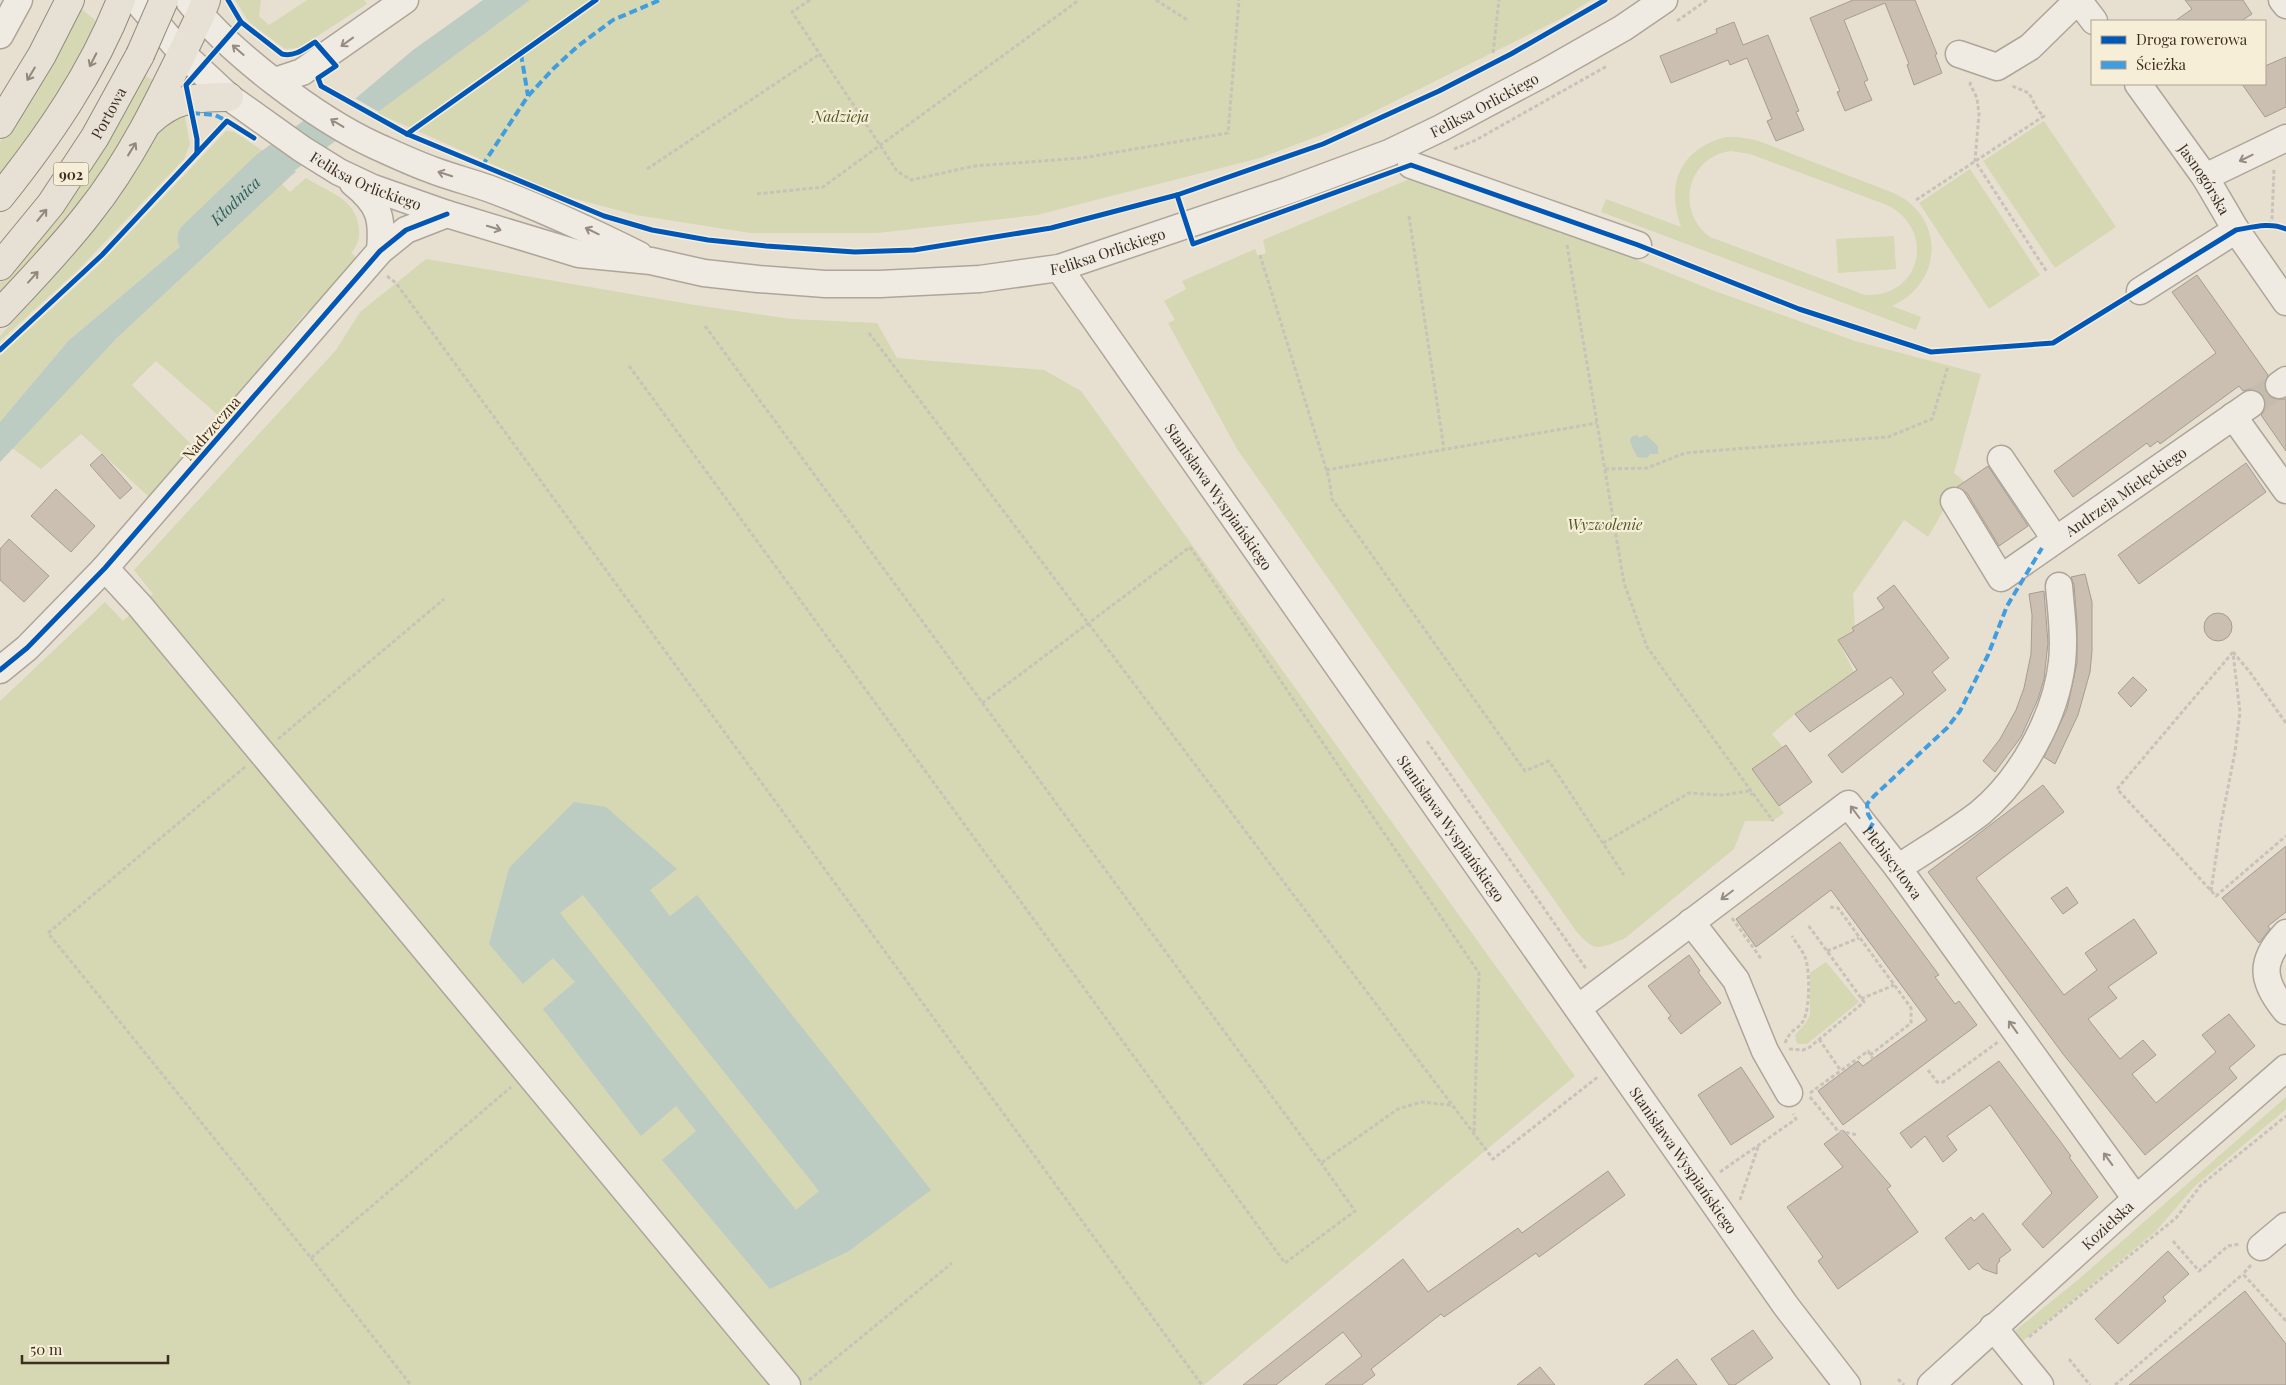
<svg xmlns="http://www.w3.org/2000/svg" width="2286" height="1385" font-family="'Playfair Display',serif">
  <style>
    .green { fill: #d6d7b3; fill-rule: evenodd }
    .water { fill: #bcccc2; fill-rule: evenodd }
    .pier { fill: #e7e0d1 }
    .lines { fill: none; stroke-linecap: round; stroke-linejoin: round }
    .river { stroke: #bcccc2; stroke-width: 35 }
    .building { fill: #cbbfb2; stroke: #a89c90 }
    .minor-tunnel { stroke: #c5bcae; stroke-width: 26; stroke-dasharray: 26 13; stroke-linecap: butt }
    .minor-casing { stroke: #ada599; stroke-width: 29 }
    .major-casing { stroke: #928b80; stroke-width: 30 }
    .path { stroke: #c8c2b9; stroke-width: 3; stroke-dasharray: 4 2.5; stroke-linecap: butt }
    .minor { stroke: #efebe3; stroke-width: 26 }
    .major { stroke: #e6e1d4; stroke-width: 28 }
    .major-bridge-casing { stroke: #928b80; stroke-width: 30; stroke-linecap: butt }
    .major-bridge { stroke: #e6e1d4; stroke-width: 28 }
    .quiet { stroke: #3f9de0; stroke-width: 4; stroke-dasharray: 8 4; stroke-linecap: butt }
    .cycleway-casing { stroke: #f7eed8; stroke-width: 8 }
    .cycleway { stroke: #0057b8; stroke-width: 5 }
    .oneway { stroke: #968c82 }
    .oneway2 { stroke: #92887a }
    .labels { text-anchor: middle; dominant-baseline: central; stroke-width: 4.5; stroke-linejoin: round; paint-order: stroke }
    .shield { fill: #f7eed8; stroke: #756857; stroke-width: 1 }
    .shield-label { font-size: 14px; font-weight: bold; fill: #3d2e20 }
    .street-label { font-size: 15px; fill: #3d2e20; stroke: #f7eed8 }
    .park-label { font-size: 15px; font-style: italic; fill: #4d5a26; stroke: #f7eed8 }
    .water-label { font-size: 16px; font-style: italic; fill: #2f5d5a; stroke: #f7eed8 }
  </style>
  <rect width="100%" height="100%" fill="#e7e0d1"/>
  <g class="green">
    <path d="M235 0H261L259 16 269 25 307 0H364L367 4 299 48 285 49 249 22Z"/>
    <path d="M530 0H1591L1562 18 1345 126 1260 158 1037 215 877 233H750L636 215 561 195 375 112Z"/>
    <path d="M78 6 96 21 81 54 48 112 0 180V142L17 118Z"/>
    <path d="M145 76 157 82 134 125 82 201 0 297V283L39 239 106 143Z"/>
    <path d="M184 113 190 144 184 159 78 270 0 341V336L30 303 165 122Z"/>
    <path d="M2044 121 2116 227 2055 268 1983 161Z"/>
    <path d="M226 131 234 132 280 162 68 341 0 422V356L99 265Z"/>
    <path d="M1726 137H1737L1756 140 1891 192C1945 214 1945 282 1892 306L1921 317 1916 330 1601 212 1606 199 1681 227C1665 184 1681 148 1726 137ZM1731 151 1750 154 1887 205C1937 230 1921 298 1865 295L1710 237C1674 211 1688 156 1731 151Z"/>
    <path d="M1970 169 2040 275 1989 309 1919 203Z"/>
    <path d="M1417 176 1550 226 1560 234H1572L1712 290 1855 341 1981 374 1954 473 1965 482 1957 487 1928 537 1904 520 1853 594 1855 631 1838 640 1854 672 1795 714 1772 734 1812 782 1779 806 1784 813 1773 821H1745L1734 849 1624 939C1598 948 1596 954 1576 931L1237 449 1168 323 1175 320 1164 301 1186 289 1182 281 1255 249 1258 256 1266 253 1263 240Z"/>
    <path d="M306 178C328 192 357 199 359 229 360 239 357 246 351 253L357 258 314 315 307 311 219 416 156 361 132 385 193 446 149 497 81 434 41 469 12 448 117 338 282 184 290 192Z"/>
    <path d="M1894 236 1896 269 1838 273 1836 239Z"/>
    <path d="M426 259 695 305 792 319 877 323 897 358 1044 370 1081 391 1575 1076 1204 1385H0V701L105 602 123 621 153 594 134 570 336 350 360 312Z"/>
    <path d="M1826 962 1859 1002 1807 1044H1797L1795 1035 1805 1024 1810 1015V973Z"/>
    <path d="M2286 1097V1109L2195 1186 2156 1231 2017 1346 2011 1334 2079 1279Z"/>
  </g>
  <g class="water">
    <path d="M483 0H530L292 175 117 338 0 462V422L68 341 413 50Z"/>
    <path d="M1637 435 1639 438 1646 435 1658 446V454H1650L1647 458 1637 457 1630 442 1631 437Z"/>
    <path d="M574 802 606 807 677 869 650 890 670 916 697 895 931 1190 849 1251 770 1289 662 1160 696 1131 676 1106 641 1136 543 1009 575 982 553 958 523 984 489 944 509 868ZM583 895 819 1191 796 1210 560 913Z"/>
  </g>
  <path class="pier" d="M353 97 379 112 298 173 278 161Z"/>
  <g class="lines">
    <path class="river" id="s1" d="M195 238 268 168 325 127"/>
  </g>
  <g class="building">
    <path d="M1853 0H1915L1937 54 1935 55 1942 73 1914 85 1907 65 1909 64 1885 3 1844 20 1868 80 1864 82 1872 100 1845 111 1837 92 1840 91 1810 18Z"/>
    <path d="M2185 0H2243L2252 14 2241 21H2175L2192 9Z"/>
    <path d="M1734 22 1743 45 1768 35 1799 111 1796 112 1804 130 1776 141 1767 121 1772 119 1747 58 1730 65 1728 60 1671 83 1660 56 1717 33 1716 29Z"/>
    <path d="M2286 57V107L2265 117 2242 84H2265V66Z"/>
    <path d="M2197 275 2268 375 2264 386 2267 394 2273 399H2286V451L2261 415 2265 410 2266 403 2263 395 2257 390 2250 389 2243 391 2239 386 2160 444 2158 441 2150 447 2147 443 2073 497 2054 471 2216 353 2172 292Z"/>
    <path d="M102 454 132 488 120 499 90 465Z"/>
    <path d="M2246 463 2266 492 2139 584 2118 555Z"/>
    <path d="M1988 466 2028 526 1999 546 1967 493 1957 487Z"/>
    <path d="M56 489 95 526 71 552 31 516Z"/>
    <path d="M9 539 49 576 24 602 0 580V549Z"/>
    <path d="M2085 574 2092 602V651L2090 672 2078 715 2055 764 2044 757 2067 709 2077 663V623L2074 585 2071 577Z"/>
    <path d="M1894 585 1949 658 1932 672 1946 690 1842 773 1828 755 1904 694 1891 677 1810 732 1795 714 1857 670 1838 640 1854 631 1852 628 1884 608 1877 598Z"/>
    <path d="M2044 591 2048 643 2044 679 2038 699 2021 737 1995 772 1983 761 2000 739 2016 710 2024 688 2031 654 2032 615 2029 594Z"/>
    <circle cx="2218" cy="627" r="14"/>
    <path d="M2133 677 2147 690 2131 707 2118 693Z"/>
    <path d="M1786 745 1812 782 1779 806 1752 769Z"/>
    <path d="M2043 785 2064 812 1976 878 2064 995 2097 970 2085 953 2134 919 2157 953 2108 987 2117 998 2088 1019 2120 1059 2143 1040 2156 1055 2132 1074 2156 1103 2216 1052 2202 1035 2229 1014 2255 1046 2229 1068 2237 1078 2145 1155 2063 1054 1928 872Z"/>
    <path d="M1840 842 1939 975 1935 977 1955 1004 1959 1001 1977 1025 1843 1125 1818 1091 1858 1061 1863 1066 1927 1020 1831 890 1756 947 1736 919Z"/>
    <path d="M2286 846V912L2268 926 2270 929 2259 943 2222 898Z"/>
    <path d="M2067 887 2078 903 2063 914 2051 898Z"/>
    <path d="M1689 955 1700 971 1698 972 1721 1003 1681 1034 1668 1018 1671 1016 1648 986Z"/>
    <path d="M1999 1061 2060 1141 2071 1156 2069 1157 2098 1197 2043 1248 2022 1224 2052 1193 1990 1105 1947 1136 1957 1150 1943 1162 1925 1136 1911 1148 1900 1133Z"/>
    <path d="M1741 1067 1774 1117 1731 1145 1698 1095Z"/>
    <path d="M1843 1130 1891 1186 1887 1189 1918 1232 1838 1289 1818 1261 1823 1257 1787 1207 1843 1167 1824 1144Z"/>
    <path d="M1608 1171 1625 1195 1539 1257 1536 1253 1444 1317 1441 1314 1371 1369 1375 1375 1362 1385H1325L1362 1356 1343 1332 1276 1385H1243L1403 1259 1428 1292 1518 1228 1522 1233Z"/>
    <path d="M1983 1213 2011 1250 1999 1259 2000 1261 1997 1264V1274L1983 1269 1978 1263 1969 1270 1945 1238 1971 1217 1974 1221Z"/>
    <path d="M2168 1251 2189 1274 2163 1297 2166 1301 2118 1344 2095 1319Z"/>
    <path d="M2245 1291 2286 1344V1385H2129Z"/>
    <path d="M1753 1330 1773 1358 1735 1385H1729L1711 1359Z"/>
    <path d="M1677 1359 1697 1385H1644Z"/>
    <path d="M1540 1367 1555 1385H1517Z"/>
  </g>
  <g class="lines">
    <path class="minor-tunnel" d="M2251 404 2279 385"/>
    <defs>
      <g id="minor">
        <path id="s2" d="M136 0 182 53 229 97 302 149 339 172 373 188 447 214 579 254 651 261 704 273 758 279 825 284H880L980 279 1059 268 1287 191 1389 153 1441 128 1544 73 1623 28 1664 0"/>
        <path d="M188 0C229 52 315 118 376 146 396 155 415 164 435 171 454 178 474 183 493 190 543 209 591 231 639 255"/>
        <path d="M2078 0 2094 21"/>
        <path d="M2282 0 2286 5"/>
        <path d="M0 35 19 0"/>
        <path d="M1959 54 1997 67 2030 47 2078 0"/>
        <path d="M275 81 302 72 405 0"/>
        <path id="s3" d="M2138 84 2205 177 2236 230 2286 302"/>
        <path d="M1411 165 1638 245"/>
        <path d="M2205 177 2286 138"/>
        <path d="M353 183C380 205 383 218 380 251"/>
        <path id="s4" d="M1059 268 1786 1306 1847 1385"/>
        <path d="M2140 291 2236 230"/>
        <path d="M2279 385 2286 380"/>
        <path d="M2233 416 2286 490"/>
        <path d="M2001 459 2055 539"/>
        <path id="s5" d="M1954 501 2001 578 2251 404"/>
        <path d="M105 568 140 606 787 1385"/>
        <path d="M0 670 27 648 105 568 380 251 406 230 447 214"/>
        <path d="M1898 868C1925 850 1954 833 1980 813 2022 778 2056 716 2062 662 2065 636 2061 611 2059 586"/>
        <path d="M1691 922 1736 980 1765 1051 1789 1093"/>
        <path d="M2286 933C2259 961 2261 981 2286 1011"/>
        <path id="s6" d="M1578 1008 1848 804 1898 868 2136 1199"/>
        <path d="M2261 1247 2286 1226"/>
        <path d="M1993 1327 2040 1385"/>
        <path id="s7" d="M1931 1385 2136 1199 2286 1068"/>
      </g>
      <g id="major">
        <path d="M149 122C174 98 196 97 229 97"/>
        <path d="M0 124 42 55 70 0"/>
        <path d="M0 197C48 137 93 72 121 0"/>
        <path id="s8" d="M0 266 51 204 95 137 140 55"/>
        <path d="M0 313C30 281 61 249 88 214 136 154 167 84 200 16L206 0"/>
      </g>
    </defs>
    <use href="#minor" class="minor-casing"/>
    <use href="#major" class="major-casing"/>
    <g class="path">
      <path d="M810 0 792 12 897 171 911 180 974 166 1082 158 1228 133 1239 0"/>
      <path d="M1156 0 1189 21"/>
      <path d="M1677 21 1707 0"/>
      <path d="M1493 53 1499 0"/>
      <path d="M1971 82 1970 84 1977 98 1979 114 1975 161 2047 272"/>
      <path d="M1454 149 1476 140 1607 66"/>
      <path d="M647 169 820 54"/>
      <path d="M757 194 823 187 1079 0"/>
      <path d="M1916 200 2044 116 2038 111 2029 93 2010 85"/>
      <path d="M1409 216 1444 449"/>
      <path d="M2269 225 2272 219 2274 169"/>
      <path d="M1567 245 1624 583 1647 647 1773 821"/>
      <path d="M1260 255 1329 478 1332 499 1525 771 1549 761 1624 875"/>
      <path d="M387 276 396 283 1202 1385"/>
      <path d="M705 326 1321 1163 1398 1109 1421 1102 1451 1105"/>
      <path d="M869 333 1493 1159 1599 1076"/>
      <path d="M629 366 1285 1263 1355 1211 1321 1163"/>
      <path d="M1605 469 1647 468 1685 453 1888 437 1932 419 1948 366"/>
      <path d="M1326 470 1597 423"/>
      <path d="M2233 652 2117 789 2216 896 2286 836"/>
      <path d="M2233 652 2249 671 2286 723"/>
      <path d="M982 703 1190 547 1479 973 1474 1134"/>
      <path d="M278 739 444 599"/>
      <path d="M1427 741 1587 970"/>
      <path d="M245 767 48 933 311 1258 511 1087"/>
      <path d="M1603 843 1689 793 1723 795 1749 791 1752 795"/>
      <path d="M2211 891 2221 823 2235 752 2240 712 2233 653"/>
      <path d="M1830 907 1838 908 1911 1008V1023L1870 1055"/>
      <path d="M1732 918 1762 960"/>
      <path d="M1827 951 1859 938"/>
      <path d="M1861 999 1894 985"/>
      <path d="M1819 1039 1841 1071"/>
      <path d="M1785 1043C1792 1026 1799 1031 1804 1019 1810 1008 1810 969 1805 957 1802 950 1796 943 1792 936"/>
      <path d="M1789 1049 1803 1050 1810 1047 1864 1002 1808 925"/>
      <path d="M1928 1070 1937 1082H1943L1998 1042"/>
      <path d="M1810 1093 1868 1051 1873 1059"/>
      <path d="M1810 1097 1838 1131 1858 1135"/>
      <path d="M1720 1172 1796 1119 1793 1114"/>
      <path d="M1740 1200 1758 1147"/>
      <path d="M2173 1241 2199 1271 2228 1246 2240 1244"/>
      <path d="M311 1258 411 1385"/>
      <path d="M2251 1265 2243 1274 2286 1321"/>
      <path d="M2029 1337 2176 1218 2201 1185 2286 1116"/>
      <path d="M2069 1359 2090 1385"/>
      <path d="M1898 1379 1904 1385"/>
      <path d="M809 1380 952 1263"/>
      <path d="M2115 1385 2243 1274"/>
    </g>
    <use href="#minor" class="minor"/>
    <use href="#major" class="major"/>
    <defs>
      <path id="major-bridge" d="M140 55 164 0"/>
    </defs>
    <use href="#major-bridge" class="major-bridge-casing"/>
    <use href="#major-bridge" class="major-bridge"/>
    <g class="quiet">
      <path d="M521 54 528 96"/>
      <path d="M192 113 215 115 227 121"/>
      <path d="M482 166 528 96 554 68 578 46 613 20 660 0"/>
      <path d="M1869 830 1873 823 1868 814 1867 804 1874 796 1947 728 1960 711 1988 655 2007 606 2042 548"/>
    </g>
    <defs>
      <g id="cycleway">
        <path d="M228 0 241 22 282 54C295 57 304 49 315 42L336 66 318 78 321 86 407 134 604 216 652 230 708 240 766 246 855 252 914 250 1051 228 1177 195 1323 144 1439 91 1511 54 1605 0"/>
        <path d="M407 134 596 0"/>
        <path d="M197 153V139L186 85 241 22"/>
        <path d="M1177 195 1193 244 1411 165 1638 245 1799 309 1931 352 2053 343 2236 230C2253 227 2270 222 2286 229"/>
        <path d="M0 350 102 255 227 121 254 138"/>
        <path d="M0 670 27 648 105 568 380 251 406 230 447 214"/>
      </g>
    </defs>
    <use href="#cycleway" class="cycleway-casing"/>
    <use href="#cycleway" class="cycleway"/>
  </g>
  <defs><path id="oneway-shaft" d="M-6 0H5M1.5-3L5.5 0L1.5 3" fill="none" stroke-width="1.6" stroke-linecap="round" stroke-linejoin="round" transform="scale(1.25)"/></defs>
  <g class="oneway">
    <use href="#oneway-shaft" transform="translate(347 42) rotate(144)"/>
    <use href="#oneway-shaft" transform="translate(238 50) rotate(-139)"/>
    <use href="#oneway-shaft" transform="translate(337 123) rotate(-149)"/>
    <use href="#oneway-shaft" transform="translate(2246 158) rotate(154)"/>
    <use href="#oneway-shaft" transform="translate(445 174) rotate(-162)"/>
    <use href="#oneway-shaft" transform="translate(494 228) rotate(17)"/>
    <use href="#oneway-shaft" transform="translate(592 231) rotate(-154)"/>
    <use href="#oneway-shaft" transform="translate(1855 812) rotate(-127)"/>
    <use href="#oneway-shaft" transform="translate(1727 895) rotate(143)"/>
    <use href="#oneway-shaft" transform="translate(2013 1027) rotate(-126)"/>
    <use href="#oneway-shaft" transform="translate(2108 1159) rotate(-126)"/>
  </g>
  <g class="oneway2">
    <use href="#oneway-shaft" transform="translate(93 60) rotate(117)"/>
    <use href="#oneway-shaft" transform="translate(31 74) rotate(121)"/>
    <use href="#oneway-shaft" transform="translate(132 149) rotate(-58)"/>
    <use href="#oneway-shaft" transform="translate(42 215) rotate(-51)"/>
    <use href="#oneway-shaft" transform="translate(33 277) rotate(-48)"/>
  </g>
  <g class="labels">
    <rect class="shield" x="53.5" y="162.5" width="35" height="23" rx="4"/>
    <g class="shield-label">
      <text x="71" y="174">902</text>
    </g>
    <g class="street-label">
      <text stroke="none"><textPath href="#s2" startOffset="1461">Feliksa Orlickiego</textPath></text>
      <text stroke="none"><textPath href="#s8" startOffset="188">Portowa</textPath></text>
      <text stroke="none"><textPath href="#s2" startOffset="296">Feliksa Orlickiego</textPath></text>
      <text stroke="none"><textPath href="#s3" startOffset="116">Jasnogórska</textPath></text>
      <text stroke="none"><textPath href="#s2" startOffset="1056">Feliksa Orlickiego</textPath></text>
      <text transform="translate(211 428) rotate(-49)">Nadrzeczna</text>
      <text stroke="none"><textPath href="#s5" startOffset="242">Andrzeja Mielęckiego</textPath></text>
      <text stroke="none"><textPath href="#s4" startOffset="279">Stanisława Wyspiańskiego</textPath></text>
      <text stroke="none"><textPath href="#s4" startOffset="684">Stanisława Wyspiańskiego</textPath></text>
      <text stroke="none"><textPath href="#s6" startOffset="412">Plebiscytowa</textPath></text>
      <text stroke="none"><textPath href="#s4" startOffset="1089">Stanisława Wyspiańskiego</textPath></text>
      <text stroke="none"><textPath href="#s7" startOffset="238">Kozielska</textPath></text>
    </g>
    <g class="park-label">
      <text x="841" y="116">Nadzieja</text>
      <text x="1605" y="524">Wyzwolenie</text>
    </g>
    <g class="water-label">
      <text stroke="none"><textPath href="#s1" startOffset="55">Kłodnica</textPath></text>
    </g>
  </g>
  <rect x="2091" y="20" width="175" height="65" fill="#f7eed8" stroke="#ada18e"/>
  <rect x="2101" y="36" width="25" height="8" fill="#0057b8" stroke="#ada18e"/>
  <text x="2136" y="45" font-size="15" fill="#3d2e20">Droga rowerowa</text>
  <rect x="2101" y="61" width="25" height="8" fill="#3f9de0" stroke="#ada18e"/>
  <text x="2136" y="70" font-size="15" fill="#3d2e20">Ścieżka</text>
  <path d="M22 1355v8h146v-8" fill="none" stroke="#3d2e20" stroke-width="2.5"/>
  <text x="30" y="1355" font-size="15" fill="#3d2e20" stroke="#f7eed8" stroke-width="4" paint-order="stroke">50 m</text>
</svg>
